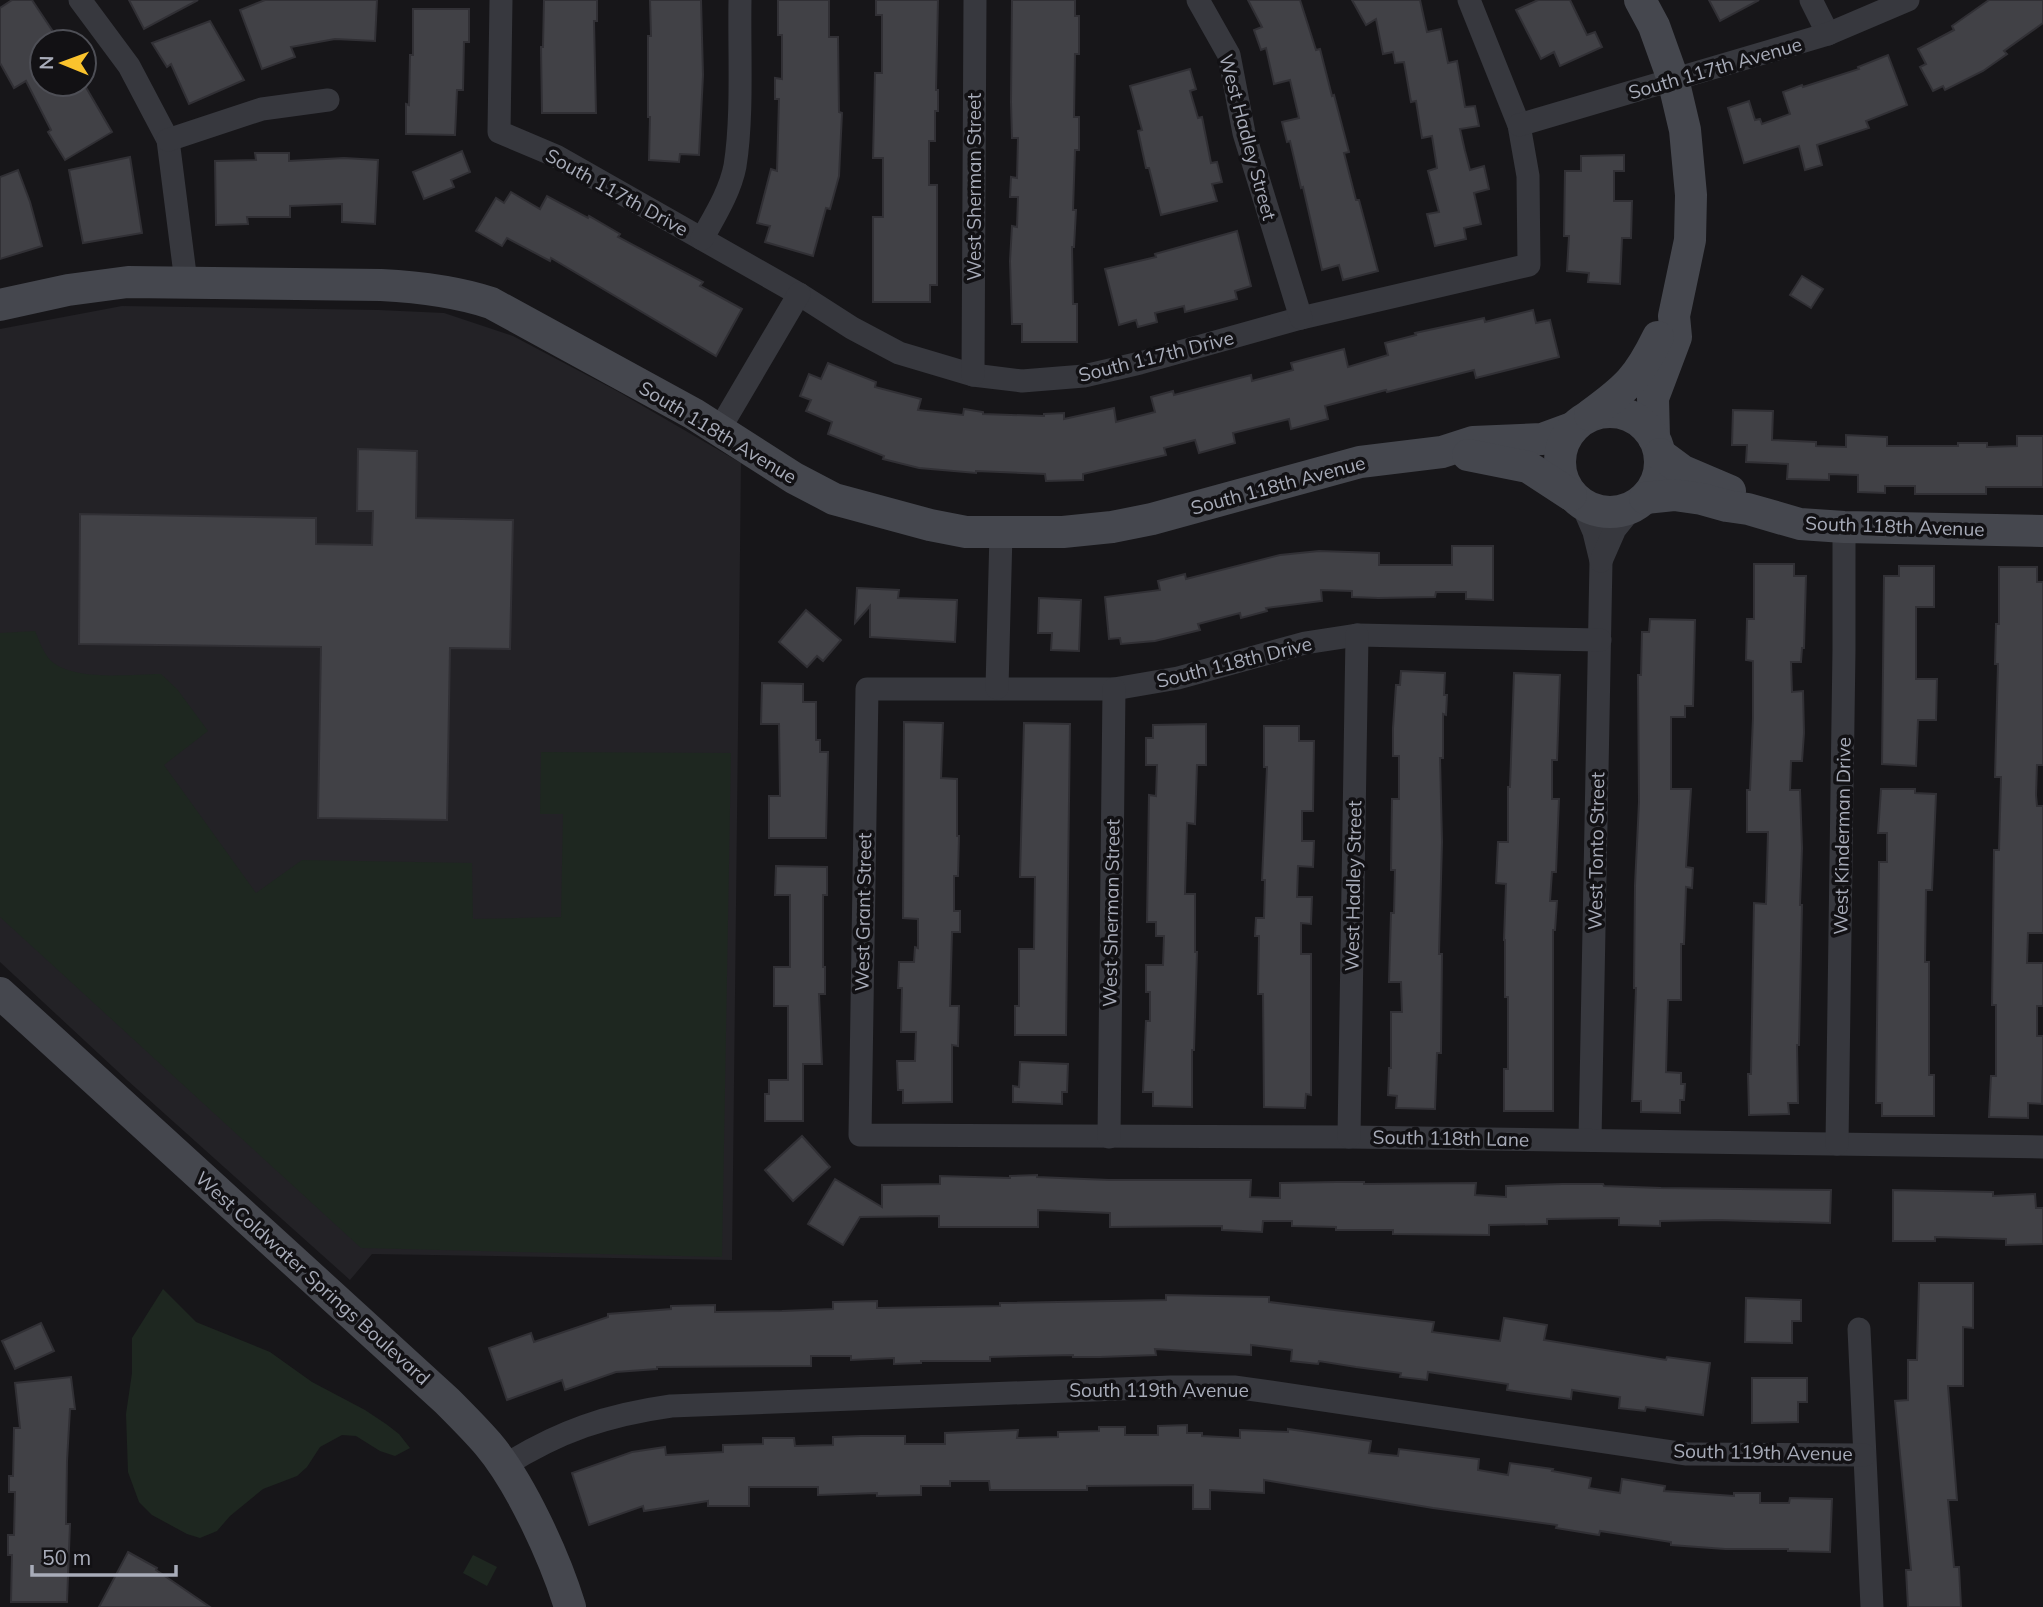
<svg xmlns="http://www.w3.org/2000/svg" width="2043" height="1607" font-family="Mulish,sans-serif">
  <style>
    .built { fill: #232226 }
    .green { fill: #1e2720 }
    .building { fill: #414146; stroke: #313035; stroke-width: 2 }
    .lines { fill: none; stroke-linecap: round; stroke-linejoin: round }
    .street { stroke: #37383e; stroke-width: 23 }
    .secondary { stroke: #45474e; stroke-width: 32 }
    .labels { text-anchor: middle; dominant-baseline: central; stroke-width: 7; stroke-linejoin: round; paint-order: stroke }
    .street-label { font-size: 19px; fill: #a8acb9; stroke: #121114 }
  </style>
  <rect width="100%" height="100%" fill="#171619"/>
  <path class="built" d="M122 306 379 310 444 313 513 336 617 391 741 463 732 1260 372 1254 350 1280 127 1080 0 962V329Z"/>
  <g class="green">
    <path d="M35 631C39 640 43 652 50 660 73 682 132 674 161 674L177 689 208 731 164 765 256 893 302 860 472 863 473 919 561 917 563 814H540L541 752 731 753 722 1257 361 1248 0 917V633Z"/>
    <path d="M163 1289 196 1322 270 1352 312 1382 365 1410 386 1424 399 1434 410 1448 395 1456 380 1451 356 1436 342 1435 320 1447 307 1467 297 1476 263 1489 230 1516 217 1531 200 1538 187 1534 152 1515 139 1502 128 1472 126 1414 132 1373V1338Z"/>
    <path d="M473 1555 497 1567 487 1586 463 1573Z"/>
  </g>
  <g class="building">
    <path d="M12 0H32L60 42H42V84H84L112 132 65 160 48 132 51 130 26 81 14 88 0 63V8Z"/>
    <path d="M129 0H198L144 29Z"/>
    <path d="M265 0H377L375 41 335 39 291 47 295 57 262 69 240 10Z"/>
    <path d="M544 0H597V21H594L596 113H542L541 47H543Z"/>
    <path d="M650 0H701L703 75 699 155 680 154 679 162 649 160 650 117H648V36H651Z"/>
    <path d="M778 0H829V37H838L839 112 842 113 839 176 830 209 826 208 813 256 765 242 770 226 757 223 771 169 777 171 779 99H775V78L782 79V35H778Z"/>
    <path d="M876 0H938L936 90H938V111H935V141H929V185H937V285H930V302H873V217H883V158H873L875 73H882V15H876Z"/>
    <path d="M1012 0H1075V16H1079V54H1075L1074 117H1079V150H1075L1073 210H1076L1074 247H1072L1073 304H1077V342H1022V324H1012L1010 261 1012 226 1017 227 1018 197H1010L1011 177 1017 178 1018 138H1012L1011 102Z"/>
    <path d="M1248 0H1300L1316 50 1320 49 1332 96 1334 95 1349 152 1344 153 1356 200H1359L1378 271 1343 280 1339 265 1322 270 1303 187 1301 188 1290 141 1287 142 1282 122 1299 118 1290 80 1274 84 1266 48 1261 50 1254 30 1262 27Z"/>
    <path d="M1352 0H1420L1427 32 1441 29 1448 63 1457 61 1465 107 1475 106 1479 126 1460 129 1465 151 1470 170 1484 166 1489 189 1474 193 1481 224 1464 228 1466 239 1435 246 1427 214 1439 212 1428 171 1437 168 1432 136 1422 138 1416 101 1411 102 1404 62 1395 63 1393 52 1383 54 1376 19 1366 25Z"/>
    <path d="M1538 0H1570L1587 35 1595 32 1602 47 1560 66 1554 52 1541 59 1516 10Z"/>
    <path d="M1709 0H1759L1720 21Z"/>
    <path d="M1989 0H2043V23L2004 51 2007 54 1983 71 1945 90 1943 86 1933 91 1920 67 1926 64 1918 49 1954 30 1952 26Z"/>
    <path d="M413 9H469V42H464L463 90H457L455 135 406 134V104L409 105 410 55H413Z"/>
    <path d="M210 21 244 80 189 104 171 64 167 67 152 43Z"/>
    <path d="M1888 55 1907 105 1866 121 1869 128 1817 145 1822 165 1805 170 1799 146 1744 163 1728 108 1749 101 1755 120 1760 119 1762 124 1790 114 1783 92 1802 85 1803 87 1859 69 1858 67Z"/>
    <path d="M1190 69 1196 89 1190 91 1198 118 1202 117 1211 163 1217 162 1222 182 1212 184 1217 201 1161 215 1149 168H1146L1138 131 1142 130 1130 86Z"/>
    <path d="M462 151 470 172 451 180 454 187 424 199 413 172Z"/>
    <path d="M255 153H289V161L344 158 378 160 375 224 342 222V204L290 206V217H247L248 224 216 225 215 161 256 160Z"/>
    <path d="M1624 155V171H1614V201H1632L1631 238H1622L1620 284 1588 282 1589 273 1567 271 1569 236H1564L1565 171H1581V156Z"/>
    <path d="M130 157 142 233 83 243 69 170Z"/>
    <path d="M18 170 30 202 42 246 0 259V177Z"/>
    <path d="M511 192 540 209 547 196 588 218 589 216 620 234 618 237 703 282 700 286 742 309 716 356 551 258 550 261 507 238 502 246 476 231 496 198 504 203Z"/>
    <path d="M1237 231 1251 286 1235 291 1237 299 1185 312 1184 306 1155 313 1157 322 1138 327 1136 320 1119 325 1105 269 1156 257 1155 254Z"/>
    <path d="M1802 276 1823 289 1811 308 1790 295Z"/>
    <path d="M1533 310 1536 323 1550 320 1559 357 1476 378 1474 370 1387 392 1386 390 1325 406 1328 419 1291 429 1289 419 1233 433 1235 443 1199 453 1195 440 1164 448 1166 455 1083 474V480L1046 481 1045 474 976 471V473L919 468 883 459 884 456 828 434 832 422 806 411 811 400 800 396 809 374 821 379 828 363 876 382 875 387 921 399 918 410 963 415 964 409 983 412V414L1044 416V414L1064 413V419L1114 408 1116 422 1155 412 1151 397 1173 391 1174 395 1251 375 1252 381 1293 370 1291 363 1344 349 1348 367 1388 355 1385 343 1416 335 1415 333 1484 318 1485 322Z"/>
    <path d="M1733 410 1773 411 1772 440 1816 442V446L1846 447V435L1887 437V446H1958V443H1987V447L2017 446V436H2043V487H1986V494H1915V486H1885V493L1858 492V475L1829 474V480L1787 479 1788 464 1746 462 1747 445H1732Z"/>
    <path d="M358 449 417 451 416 518 513 520 510 649 450 648 447 820 318 818 321 647 79 644 80 514 316 518V544L372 545 373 511H357Z"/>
    <path d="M1452 546H1493V600L1466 599V592H1436L1435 597 1378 598 1352 597V591L1321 590 1322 601 1266 608 1267 611 1241 618 1240 613 1198 624 1200 630 1155 641 1121 644 1120 638 1109 639 1105 597 1160 590 1158 581 1185 574 1186 579 1280 555 1319 551 1379 553V565H1452Z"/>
    <path d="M1754 564H1794V576H1806L1804 648H1802L1801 662H1791L1792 692 1803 691 1804 733 1802 761H1791L1790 790H1800L1802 848 1800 905H1802L1799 1045H1797L1798 1103H1788L1789 1114 1749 1115 1748 1074H1751L1754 903 1766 904 1768 832H1747V790H1750L1753 718V661L1746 660 1747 619H1754Z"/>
    <path d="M1899 566H1934V607H1916V679H1937L1936 720H1918L1916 766 1882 764 1884 576H1899Z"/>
    <path d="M1999 567H2037V582H2043V765H2037L2036 795 2037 806H2043V933H2028L2027 963H2043V1006H2037V1036H2043V1068L2042 1104 2028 1103V1118L1989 1117 1991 1076H1996V1005H1992L1994 850H1999L2001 777H1995L1998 664H1995L1996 624H1999Z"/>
    <path d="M857 588 899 590 898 598 957 600 955 642 870 637V606L855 623Z"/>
    <path d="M1039 598 1081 600 1079 651 1051 650 1052 633H1038Z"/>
    <path d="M806 610 841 640 823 661 817 656 807 667 779 642Z"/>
    <path d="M1650 619 1695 620 1693 706H1685V717H1671V789H1691L1686 867 1693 868 1692 888 1686 887 1684 944H1681V1000H1668L1666 1072 1681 1073V1084H1685L1684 1100H1680V1113L1641 1112V1101H1632L1636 988H1634L1635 885 1639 802 1638 675H1641L1642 632H1649Z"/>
    <path d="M1401 671 1445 673 1444 695H1447L1446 715 1443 714V758H1440L1442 842 1439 954H1442L1441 1053H1437L1435 1109 1396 1108 1397 1096 1388 1095 1389 1068H1391V1012H1402L1401 982H1389L1391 913H1394L1395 870H1391L1392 799H1399V756H1393V728L1396 685H1400Z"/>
    <path d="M1514 673 1560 675 1557 760H1552V799H1559L1556 872H1552L1550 901H1557L1555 930H1553V1111H1504V1069H1508V997H1505V940H1504L1506 884 1496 883 1498 842H1508V787H1510Z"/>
    <path d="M762 683 803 684V702H816V740H820V752H828L826 838H769V796H780L779 724H761Z"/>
    <path d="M904 722 943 723 941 778 957 779V836H959L958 876H954V911H960V932H952L950 1006H959L958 1046 952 1045V1102L903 1103V1090H898L897 1061H915L916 1032H901L902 988H898L899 962H914L915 947 918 948V919L903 918Z"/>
    <path d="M1024 723 1070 724 1066 1035H1015V1006H1019V949H1034L1035 877H1020Z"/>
    <path d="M1206 724V765H1197L1195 824 1187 823 1185 894H1195V952H1197L1194 1050H1192V1107L1153 1106V1092H1143L1146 1021H1150V992H1146V965H1163L1164 936H1156V922H1147L1149 795 1156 796 1157 765H1146V738H1153V725Z"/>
    <path d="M1264 726H1299V741H1314L1313 811H1302V841H1314L1313 867 1298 866 1297 897H1312L1311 924 1301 923V954H1311V1095L1306 1094 1305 1108 1264 1107 1263 994H1258L1259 936H1255L1256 918H1264L1265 880H1262L1267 767H1264Z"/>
    <path d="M1881 789H1915V793L1936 794 1932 890H1926L1925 962H1929V1075H1934V1116H1882V1103H1876L1879 862H1887V833H1878Z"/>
    <path d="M776 866 827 867V895H823V967H825V994H819L822 1064H803V1121H765V1094H769V1080H788V1006H774V967H790V895H775Z"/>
    <path d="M1020 1062 1068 1064 1067 1092H1062V1104L1013 1102V1086L1019 1087Z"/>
    <path d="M802 1136 830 1167 793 1201 765 1170Z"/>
    <path d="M1037 1175V1177L1109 1180H1251L1250 1197 1280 1198V1183L1336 1182H1364V1184L1476 1183 1475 1195 1506 1197V1186L1562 1184H1603L1604 1186 1661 1188 1831 1190 1830 1223 1717 1220 1660 1221V1226L1619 1225V1218L1547 1219V1224L1489 1225V1235L1393 1234V1230H1336V1227L1292 1226V1221H1263L1262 1232 1222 1230V1226L1110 1227V1213L1038 1210V1227H939V1216L860 1217 843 1245 808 1224 835 1179 882 1207V1185L940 1184V1176L1010 1178V1176Z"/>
    <path d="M1893 1190 1993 1192V1196L2035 1194 2036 1208H2043V1244L2006 1245V1239L1935 1237V1241H1893Z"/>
    <path d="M1919 1283H1973V1328L1963 1327V1386H1948L1957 1500H1948L1954 1567H1959L1961 1607H1908L1906 1570H1911L1895 1401 1908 1400V1360H1917Z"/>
    <path d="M1166 1295 1269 1297V1302L1434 1322 1432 1332 1500 1341 1504 1318 1547 1325 1544 1340 1666 1360 1667 1357 1710 1363 1703 1415 1646 1407 1645 1411 1619 1408 1620 1397 1592 1393 1572 1390 1571 1399 1507 1390 1508 1384 1428 1372 1427 1380 1400 1377 1401 1373 1356 1367 1319 1361 1318 1364 1291 1361 1292 1350 1251 1345V1355L1155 1349 1156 1355 1100 1357H1073V1355L1026 1356 990 1357V1361H921V1363L894 1364V1358L851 1360V1356H811V1366L657 1367V1369L616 1372 565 1390 562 1380 507 1400 489 1348 531 1333 534 1342 608 1317V1314L671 1309V1306L715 1305V1312L782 1311 833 1309V1302L877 1301V1308L1000 1306V1303L1166 1300Z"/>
    <path d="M1746 1298 1801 1300V1321H1792V1343L1745 1342Z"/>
    <path d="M41 1323 54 1351 15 1369 2 1341Z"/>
    <path d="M71 1377 75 1409H70L67 1461 66 1524H70L67 1602H11L12 1555H8V1535H14L15 1492H9V1476H13L14 1428H20L15 1383Z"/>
    <path d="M1752 1378H1807V1402H1798V1422L1752 1423Z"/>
    <path d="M1187 1425V1433H1202V1436L1240 1438V1430L1288 1432V1429L1371 1441 1369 1453 1398 1456 1399 1449 1479 1459 1478 1470 1508 1475 1510 1463 1553 1469 1552 1471 1591 1478 1589 1488 1620 1493 1622 1479 1665 1486 1664 1491 1734 1496V1493H1760V1503H1789L1790 1498 1832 1499 1830 1552 1788 1551V1549H1725L1671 1545V1542L1600 1531 1599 1535 1556 1528 1557 1525 1433 1508 1264 1480V1493L1210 1490V1509H1193V1485L1087 1486V1490H990L989 1481H950V1486H921V1495L877 1496V1493L818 1495V1487H749V1506H708V1501L644 1511 643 1506 589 1525 572 1473 632 1452 665 1447 666 1455 723 1452V1445L763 1444V1438H794L795 1446 833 1445V1437L861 1436H905V1444H945V1433L1018 1430 1017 1438 1058 1437V1432L1099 1431V1427H1125V1435H1158V1426Z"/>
    <path d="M128 1552 157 1568 156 1570 210 1607H99Z"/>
  </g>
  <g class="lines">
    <g class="street">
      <path d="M80 0 129 66 168 140 186 282"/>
      <path d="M501 0 499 132 556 156 799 294 852 328 899 353 973 375 1022 381 1084 376 1140 363 1301 318 1529 265 1528 176 1519 125 1469 0"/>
      <path d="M1198 0 1229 55 1244 133 1301 318"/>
      <path d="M1811 0 1828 34"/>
      <path d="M1519 125 1828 34 1908 0"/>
      <path d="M168 140 262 109 328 100"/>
      <path d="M702 239C714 217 730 192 735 166 743 116 739 51 740 0"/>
      <path d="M973 375 975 0"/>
      <path d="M719 430 799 294"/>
      <path d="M1582 504 1594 532 1601 561 1590 1140"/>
      <path d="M1601 561 1615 529 1632 508"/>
      <path d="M1600 640 1357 635 1305 643 1178 678 1114 689H867L860 1135 1349 1137 2043 1147"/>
      <path d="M997 688 1001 533"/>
      <path d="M1109 1137 1114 689"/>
      <path d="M1349 1137 1357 635"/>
      <path d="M1837 1144 1844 649V527"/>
      <path d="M1859 1329 1872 1607"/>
      <path d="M504 1466C559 1431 607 1415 671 1406L1171 1387H1234L1270 1392 1687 1454 1864 1455"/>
    </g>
    <g class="secondary">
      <path d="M1640 0 1654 26 1673 79 1685 130 1691 195 1690 240 1674 316 1676 337 1653 398 1654 438"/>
      <path d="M0 305 68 290 128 282 381 285C419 287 455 291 491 303L694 414 794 478 834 499 930 525 966 532H1063L1112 527 1152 519 1360 462 1442 452 1473 442 1542 439 1572 428"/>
      <circle cx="1610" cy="462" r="50"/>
      <path d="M1590 415C1627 388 1638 378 1658 337"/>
      <path d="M1660 454 1683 471 1730 491"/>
      <path d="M1468 455 1528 467 1571 495"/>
      <path d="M1645 498 1674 495 1702 499 1727 506 1748 509 1800 524 1844 527 2043 531"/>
      <path d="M0 993 447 1401C461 1415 475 1429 488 1444 521 1483 555 1558 570 1607"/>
    </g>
  </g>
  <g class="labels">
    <g class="street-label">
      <text transform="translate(1715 68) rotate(-16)">South 117th Avenue</text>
      <text transform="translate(1248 137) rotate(75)">West Hadley Street</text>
      <text transform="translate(974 187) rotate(-90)">West Sherman Street</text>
      <text transform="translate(617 192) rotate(29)">South 117th Drive</text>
      <text transform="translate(1156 356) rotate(-14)">South 117th Drive</text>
      <text transform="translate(718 432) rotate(31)">South 118th Avenue</text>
      <text transform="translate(1278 485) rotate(-15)">South 118th Avenue</text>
      <text transform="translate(1895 526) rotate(2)">South 118th Avenue</text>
      <text transform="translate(1234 662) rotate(-14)">South 118th Drive</text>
      <text transform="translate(1842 836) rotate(-89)">West Kinderman Drive</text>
      <text transform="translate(1596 851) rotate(-89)">West Tonto Street</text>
      <text transform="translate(1353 886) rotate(-89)">West Hadley Street</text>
      <text transform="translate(863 912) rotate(-89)">West Grant Street</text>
      <text transform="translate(1111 913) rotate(-89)">West Sherman Street</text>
      <text transform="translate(1451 1138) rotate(1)">South 118th Lane</text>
      <text transform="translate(313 1278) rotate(42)">West Coldwater Springs Boulevard</text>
      <text x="1159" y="1390">South 119th Avenue</text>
      <text transform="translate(1763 1452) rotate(1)">South 119th Avenue</text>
    </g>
  </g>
  <g transform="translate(63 63) rotate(271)"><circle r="33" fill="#121114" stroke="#4e4f56" stroke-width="2"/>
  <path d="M0-5L12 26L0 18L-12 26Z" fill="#fac32d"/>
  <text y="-10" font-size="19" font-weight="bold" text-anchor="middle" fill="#a8acb9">N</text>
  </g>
  <path d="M32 1565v10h144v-10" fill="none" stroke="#a8acb9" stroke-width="3.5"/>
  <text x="42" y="1565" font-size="21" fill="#a8acb9" stroke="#121114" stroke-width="5" paint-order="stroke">50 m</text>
</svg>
